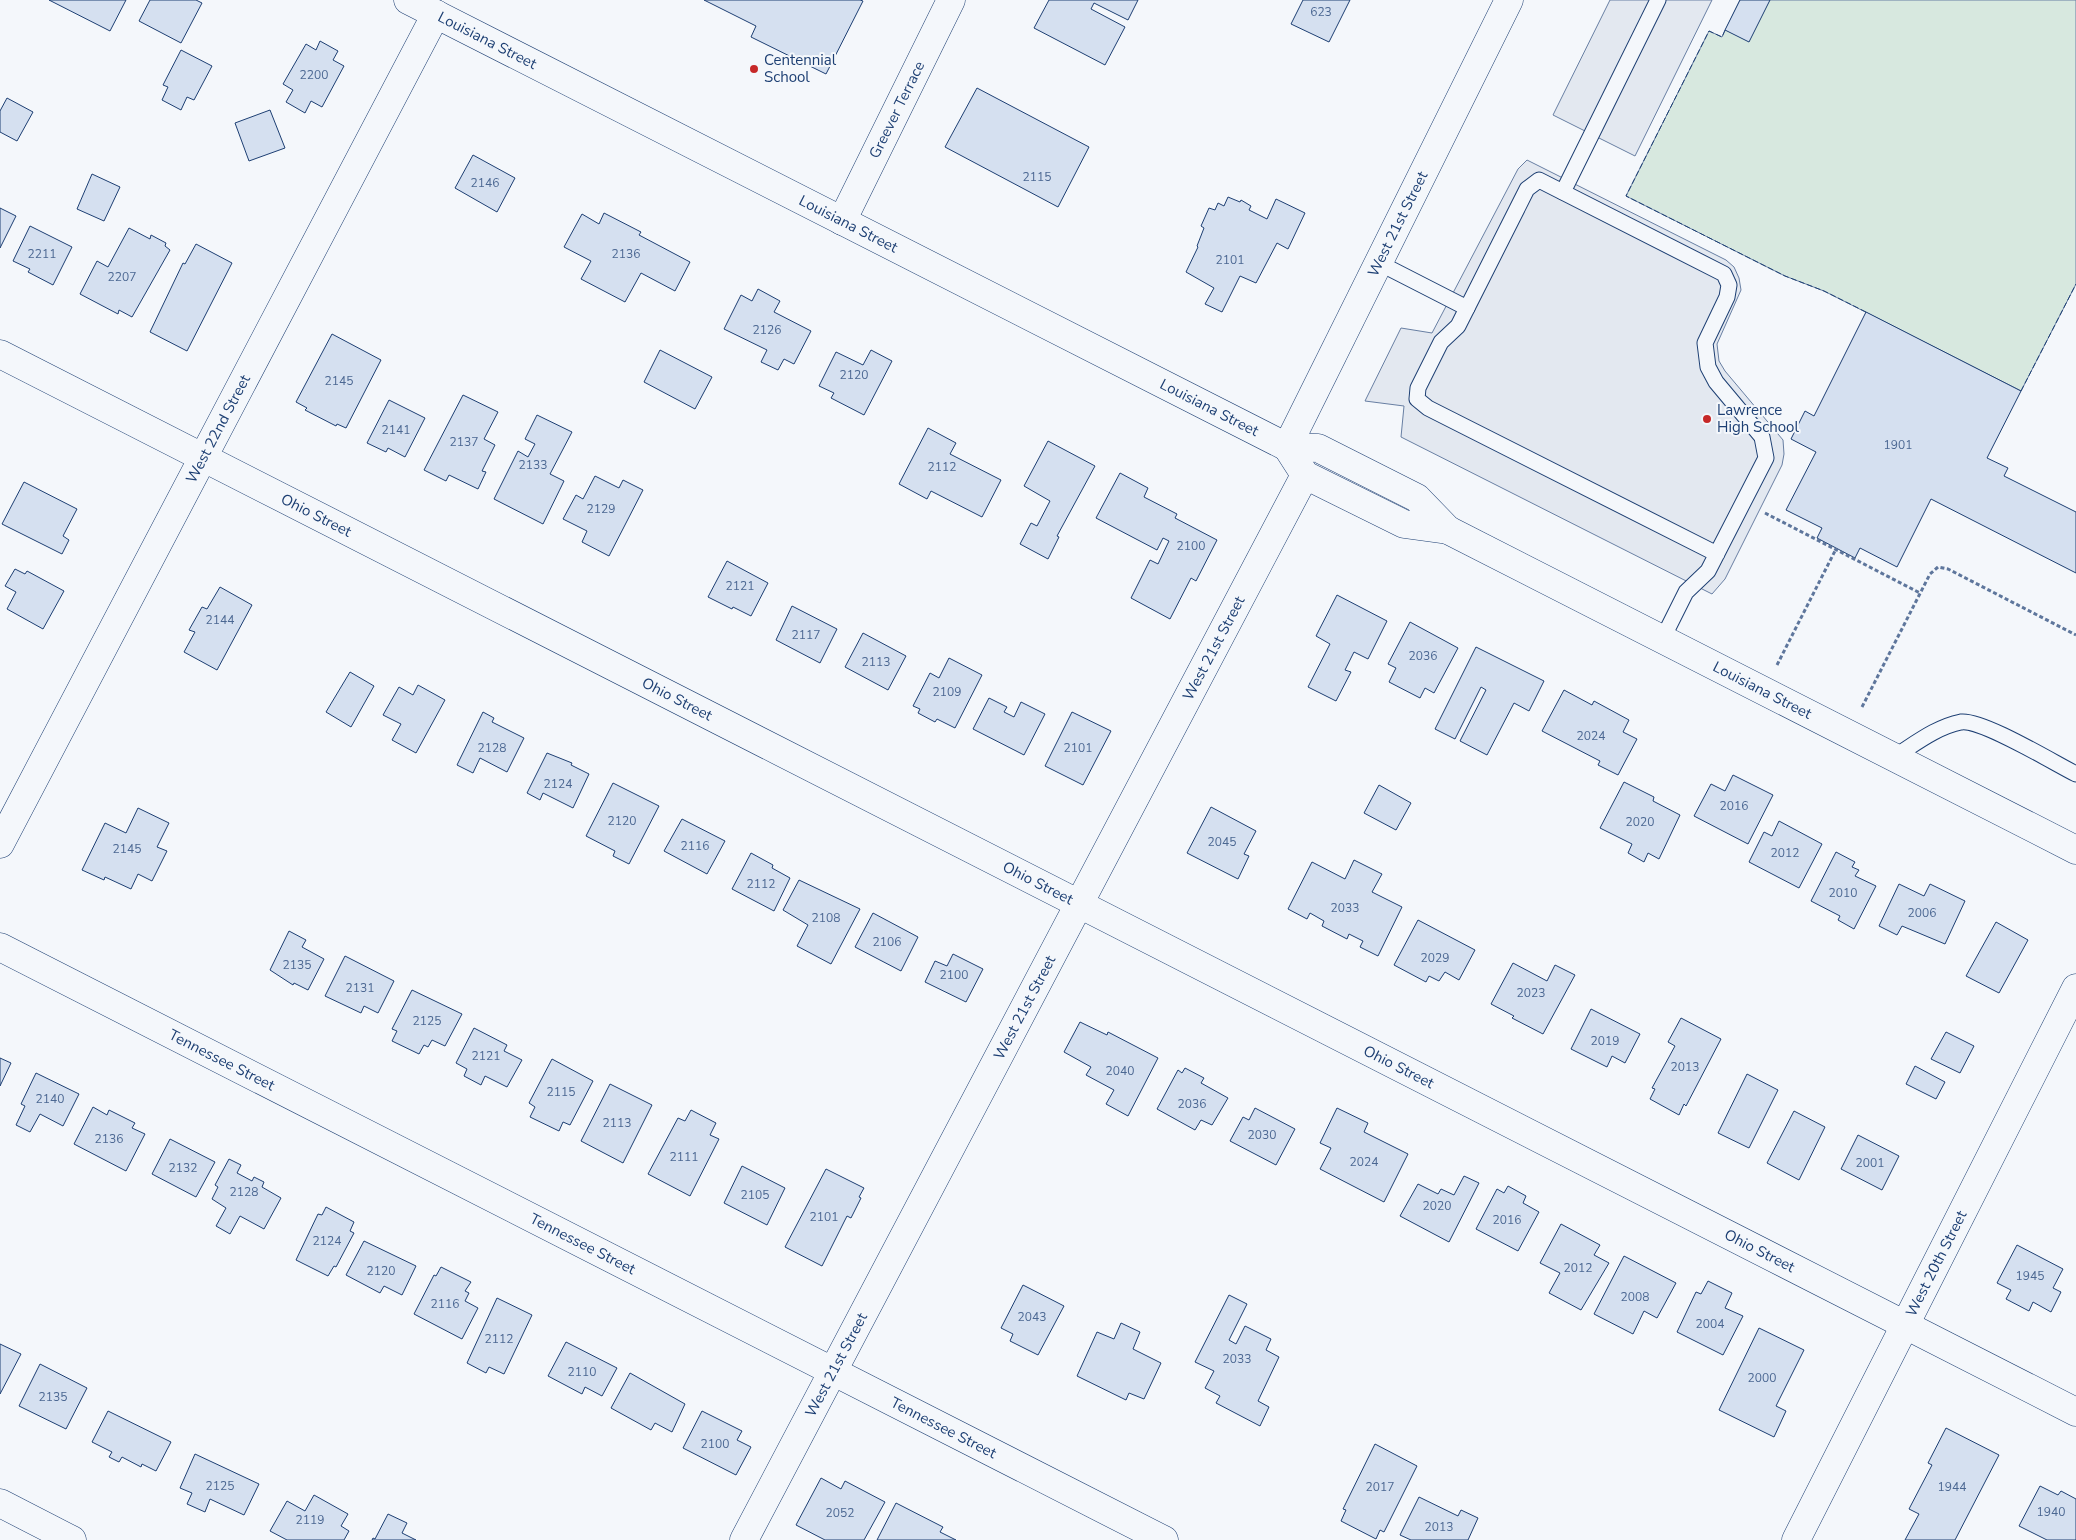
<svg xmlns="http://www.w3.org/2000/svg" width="2076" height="1540" font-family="'Nunito Sans',sans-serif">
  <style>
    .green { fill: #d7e8df; stroke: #687fa3 }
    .parking { fill: #e3e8f0; stroke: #687fa3 }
    .building { fill: #d5e0f0; stroke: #1d3f73 }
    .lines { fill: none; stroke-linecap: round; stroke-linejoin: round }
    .lane-casing { stroke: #1d3f73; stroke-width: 17 }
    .street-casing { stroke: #1d3f73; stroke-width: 29 }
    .secondary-casing { stroke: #1d3f73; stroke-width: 29 }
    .path { stroke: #5e769c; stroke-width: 3; stroke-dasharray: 4 2.5; stroke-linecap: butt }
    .lane { stroke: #f4f7fb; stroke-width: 15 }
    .street { stroke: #f4f7fb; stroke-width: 28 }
    .secondary { stroke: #f4f7fb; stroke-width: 28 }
    .fence { stroke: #1d3f73; stroke-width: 1; stroke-dasharray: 6 2.5; stroke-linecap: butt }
    .poi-dot { fill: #c62828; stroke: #f4f7fb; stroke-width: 2 }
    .labels { text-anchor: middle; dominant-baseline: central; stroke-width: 4; stroke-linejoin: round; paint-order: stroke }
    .number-label { font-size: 12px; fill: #4b6792 }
    .street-label { font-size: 15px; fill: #1d3f73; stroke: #f4f7fb }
    .poi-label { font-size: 15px; fill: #1d3f73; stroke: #f4f7fb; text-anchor: start }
  </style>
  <rect width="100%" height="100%" fill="#f4f7fb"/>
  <path class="green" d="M1740 0H2076V284L2021 391 1824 291 1785 276 1626 196 1709 31 1722 37Z"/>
  <g class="parking">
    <path d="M1610 0H1712L1635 156 1553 115Z"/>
    <path d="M1527 160 1726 260 1734 267 1739 278 1741 290 1717 344 1719 361 1725 371 1783 440 1784 454 1782 465 1725 579 1712 594 1401 437 1404 406 1365 401 1401 328 1432 333 1518 169Z"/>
  </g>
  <g class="building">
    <path d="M49 0H126L110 31Z"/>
    <path d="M150 0H196L202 3 181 43 139 21Z"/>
    <path d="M704 0H860L863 1 826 74 751 37 756 26Z"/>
    <path d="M1049 0H1138L1128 20 1094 3 1091 9 1125 27 1105 65 1034 28Z"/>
    <path d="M1303 0H1350L1329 42 1291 24Z"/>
    <path d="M1740 0H1770L1749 42 1725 30Z"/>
    <path d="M320 41 338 51 333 60 344 66 322 107 311 101 305 113 286 102 293 90 283 84 306 44 316 50Z"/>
    <path d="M181 50 212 66 194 100 187 97 181 110 162 100 168 87 163 85Z"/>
    <path d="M977 88 1089 147 1058 207 945 147Z"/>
    <path d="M7 98 33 112 17 141 0 132V111Z"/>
    <path d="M270 110 285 148 249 161 235 123Z"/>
    <path d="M473 155 515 178 497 212 455 188Z"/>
    <path d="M92 174 120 187 104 221 77 209Z"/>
    <path d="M1228 197 1240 202 1241 200 1251 206 1249 210 1267 219 1276 199 1305 213 1288 249 1277 243 1256 283 1240 276 1222 312 1205 304 1214 288 1186 272 1198 247 1197 246 1204 228 1201 226 1209 208 1215 210 1218 203 1224 206Z"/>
    <path d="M0 208 16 216 0 248Z"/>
    <path d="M604 213 641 232 639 235 690 262 675 291 641 273 625 302 581 279 591 261 564 247 582 214 599 224Z"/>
    <path d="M30 226 72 247 53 285 28 272 30 269 13 261Z"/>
    <path d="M129 228 150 239 151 235 166 243 165 246 170 250 132 317 119 310 118 314 80 294 97 261 108 267Z"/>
    <path d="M196 244 232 263 187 351 150 332 183 263 185 264Z"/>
    <path d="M758 289 780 301 774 312 811 331 794 364 784 359 778 370 761 362 767 350 724 329 741 295 752 301Z"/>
    <path d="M1866 312 2021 391 1987 458 2008 468 2004 476 2076 512V573L1931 499 1897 567 1860 548 1855 558 1817 538 1822 528 1786 510 1816 452 1791 439 1805 411 1814 416Z"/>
    <path d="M332 334 381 360 346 428 337 424 336 426 305 410 307 408 296 402Z"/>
    <path d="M660 350 712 377 695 409 644 382Z"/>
    <path d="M871 350 892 361 864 415 831 398 834 393 819 386 836 352 863 365Z"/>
    <path d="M463 395 498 412 484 439 495 445 482 471 486 472 478 489 449 475 446 481 424 470Z"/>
    <path d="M389 400 425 418 405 457 388 448 386 452 367 443Z"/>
    <path d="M537 415 572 432 550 474 564 481 543 524 494 499 518 451 528 457 535 444 525 439Z"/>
    <path d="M928 428 956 443 950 454 1001 480 982 517 931 491 927 499 899 484Z"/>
    <path d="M1048 441 1095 466 1057 536 1059 537 1048 559 1020 544 1031 523 1037 526 1050 501 1024 486Z"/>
    <path d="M1120 473 1148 488 1144 497 1177 514 1175 518 1217 540 1196 581 1191 578 1170 619 1131 598 1150 560 1158 564 1169 541 1163 538 1157 550 1096 518Z"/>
    <path d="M595 476 619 488 623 480 643 490 609 556 582 542 587 531 563 519 576 495 583 499Z"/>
    <path d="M24 482 77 509 63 536 69 540 62 554 2 524Z"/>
    <path d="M727 561 768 583 751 616 733 607 732 609 708 597Z"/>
    <path d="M15 569 25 574 27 571 64 591 43 629 7 609 16 592 5 586Z"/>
    <path d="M220 587 252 605 217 670 184 652 195 632 189 630 202 607 207 609Z"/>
    <path d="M1337 595 1387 621 1368 659 1354 652 1345 670 1351 672 1336 701 1308 687 1330 644 1316 636Z"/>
    <path d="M792 606 837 629 820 663 776 640Z"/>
    <path d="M1410 622 1458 648 1434 693 1425 688 1420 698 1389 682 1396 668 1388 664Z"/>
    <path d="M863 633 906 656 888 690 845 667Z"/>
    <path d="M1476 647 1544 681 1529 711 1514 703 1487 755 1460 741 1486 690 1481 687 1455 739 1435 729Z"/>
    <path d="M949 658 982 675 955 728 937 719 935 722 918 713 920 709 913 706 930 673 939 678Z"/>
    <path d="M350 672 374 686 351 727 326 712Z"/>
    <path d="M418 685 445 700 416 753 392 740 401 724 383 715 399 687 413 695Z"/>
    <path d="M1564 690 1592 705 1594 701 1629 720 1623 732 1637 739 1618 775 1598 765 1600 761 1542 731Z"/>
    <path d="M989 698 1007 707 1004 712 1014 717 1021 702 1045 714 1024 755 973 729Z"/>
    <path d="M483 712 494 718 492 722 524 738 507 772 480 758 473 773 457 765Z"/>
    <path d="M1072 712 1111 731 1083 785 1045 766Z"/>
    <path d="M547 753 572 763 571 765 589 774 573 808 543 793 540 800 527 793Z"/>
    <path d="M1733 775 1773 795 1748 844 1694 816 1711 784 1725 791Z"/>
    <path d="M1624 782 1654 797 1653 801 1680 815 1659 859 1648 853 1644 862 1628 853 1632 844 1600 828Z"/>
    <path d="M613 783 659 806 629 864 613 856 615 851 586 836Z"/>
    <path d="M1379 785 1411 803 1396 830 1364 813Z"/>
    <path d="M1211 807 1256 831 1244 854 1249 856 1238 879 1187 853Z"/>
    <path d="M138 808 169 823 157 847 167 851 152 881 138 874 131 889 105 877 104 880 82 870 105 823 126 833Z"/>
    <path d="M682 819 725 841 707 874 664 851Z"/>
    <path d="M1779 821 1822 844 1799 888 1749 862 1764 832 1772 836Z"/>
    <path d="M1836 852 1855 862 1852 867 1859 870 1855 876 1876 886 1854 929 1838 920 1840 916 1811 901Z"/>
    <path d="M751 853 773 865 772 868 790 878 774 911 732 889Z"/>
    <path d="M1354 860 1382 874 1372 892 1402 907 1378 956 1360 947 1363 941 1349 934 1347 939 1322 926 1324 921 1310 913 1307 919 1288 909 1312 862 1345 879Z"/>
    <path d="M799 880 860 909 831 964 797 946 808 925 783 910Z"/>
    <path d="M1899 884 1924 896 1930 884 1965 901 1945 944 1902 926 1897 935 1879 926Z"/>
    <path d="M873 913 918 937 901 971 855 947Z"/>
    <path d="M1418 920 1475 950 1459 980 1445 972 1439 981 1429 976 1426 982 1394 965Z"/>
    <path d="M1996 922 2028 940 1999 993 1966 976Z"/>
    <path d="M289 931 306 940 302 947 324 959 308 990 294 983 293 985 270 970Z"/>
    <path d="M953 954 983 969 966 1002 925 982 935 961 947 966Z"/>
    <path d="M345 956 394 981 378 1013 364 1006 361 1013 325 996Z"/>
    <path d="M1513 963 1547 981 1555 965 1575 975 1543 1034 1512 1018 1514 1016 1491 1004Z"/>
    <path d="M412 990 462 1014 445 1046 432 1040 428 1047 424 1045 419 1054 392 1041 397 1031 392 1029Z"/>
    <path d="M1591 1009 1640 1034 1625 1063 1612 1056 1607 1067 1571 1049Z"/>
    <path d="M1681 1018 1721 1039 1686 1106 1684 1104 1679 1115 1650 1099 1655 1089 1652 1088 1675 1046 1668 1042Z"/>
    <path d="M1080 1022 1107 1035 1108 1032 1158 1058 1128 1116 1106 1104 1114 1090 1086 1075 1091 1067 1064 1052Z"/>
    <path d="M474 1028 507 1045 504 1051 522 1060 507 1087 485 1076 481 1085 464 1076 467 1069 456 1063Z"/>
    <path d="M1946 1032 1974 1046 1960 1073 1931 1059Z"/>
    <path d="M0 1058 11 1063 0 1086Z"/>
    <path d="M552 1059 593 1081 570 1125 563 1122 559 1131 530 1117 535 1107 529 1103Z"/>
    <path d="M1915 1066 1945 1082 1936 1099 1906 1084Z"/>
    <path d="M1185 1068 1204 1078 1201 1083 1228 1098 1212 1125 1201 1120 1195 1130 1157 1109 1178 1070 1182 1073Z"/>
    <path d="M36 1073 79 1094 63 1126 40 1114 30 1132 16 1125 25 1106 21 1104Z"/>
    <path d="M1747 1074 1778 1090 1749 1148 1718 1133Z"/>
    <path d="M610 1084 652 1105 623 1163 581 1141Z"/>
    <path d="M93 1107 107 1115 109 1110 135 1123 132 1128 145 1134 126 1171 74 1144Z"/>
    <path d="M1255 1108 1295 1129 1276 1165 1230 1141 1243 1117 1249 1120Z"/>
    <path d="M1337 1108 1368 1123 1364 1132 1408 1154 1384 1202 1320 1169 1331 1148 1320 1143Z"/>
    <path d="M691 1110 716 1123 710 1135 719 1139 690 1196 648 1174 678 1118 685 1121Z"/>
    <path d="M1794 1111 1825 1127 1799 1180 1767 1163Z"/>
    <path d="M1858 1135 1899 1156 1882 1190 1841 1169Z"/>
    <path d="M170 1139 215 1162 196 1197 152 1174Z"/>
    <path d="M229 1159 241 1165 237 1173 252 1181 254 1177 264 1182 262 1187 281 1198 264 1229 240 1216 230 1234 216 1226 226 1208 212 1199 218 1187 215 1185Z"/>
    <path d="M742 1166 785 1188 767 1225 724 1203Z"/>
    <path d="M826 1169 864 1188 859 1197 861 1198 851 1218 847 1216 822 1266 785 1247Z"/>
    <path d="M1464 1176 1479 1183 1449 1242 1400 1216 1418 1184 1438 1194 1441 1189 1454 1195Z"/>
    <path d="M1508 1186 1526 1196 1523 1203 1539 1212 1518 1251 1476 1229 1497 1189 1504 1193Z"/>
    <path d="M326 1207 354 1222 350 1231 354 1233 336 1267 334 1266 328 1276 296 1260 318 1214 322 1215Z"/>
    <path d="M1561 1224 1600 1245 1594 1255 1609 1263 1581 1310 1549 1293 1560 1273 1540 1263Z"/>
    <path d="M364 1241 416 1266 402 1295 384 1286 380 1293 346 1275Z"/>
    <path d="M2017 1245 2063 1269 2053 1288 2061 1292 2051 1312 2033 1302 2029 1311 2006 1299 2011 1290 1997 1283Z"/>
    <path d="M1624 1256 1676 1283 1657 1318 1644 1311 1633 1334 1594 1314Z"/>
    <path d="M441 1267 471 1282 465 1291 469 1293 465 1301 478 1308 462 1339 414 1314 434 1275 436 1276Z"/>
    <path d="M1708 1281 1732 1293 1725 1308 1743 1316 1723 1355 1677 1332 1696 1292 1701 1294Z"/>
    <path d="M1023 1285 1064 1306 1038 1355 1010 1341 1013 1334 1001 1328Z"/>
    <path d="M1229 1295 1247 1304 1229 1340 1236 1344 1245 1326 1271 1339 1266 1350 1279 1357 1258 1401 1269 1407 1260 1426 1216 1403 1220 1396 1205 1388 1214 1371 1195 1362Z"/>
    <path d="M497 1298 532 1315 504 1374 489 1367 486 1373 467 1363Z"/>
    <path d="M1121 1323 1140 1332 1133 1349 1161 1363 1144 1399 1129 1393 1126 1400 1077 1376 1097 1332 1114 1339Z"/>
    <path d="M1759 1328 1804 1350 1776 1406 1786 1411 1774 1437 1719 1410Z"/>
    <path d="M566 1342 617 1368 602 1396 585 1387 582 1394 548 1376Z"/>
    <path d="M0 1344 21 1354 0 1394Z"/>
    <path d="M40 1364 87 1388 66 1429 19 1406Z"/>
    <path d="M630 1373 685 1404 672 1432 655 1423 651 1430 611 1408Z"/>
    <path d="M108 1411 171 1442 156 1471 142 1464 141 1467 122 1457 119 1462 109 1457 112 1452 92 1442Z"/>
    <path d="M702 1411 742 1431 737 1440 751 1447 736 1475 683 1448Z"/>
    <path d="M1946 1428 1999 1455 1955 1540H1905L1919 1514 1909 1509 1932 1465 1928 1463Z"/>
    <path d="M1375 1444 1417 1466 1384 1532 1380 1530 1376 1539 1341 1521 1346 1510 1343 1509Z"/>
    <path d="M195 1454 259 1484 244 1515 210 1499 205 1512 187 1504 192 1493 180 1488Z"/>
    <path d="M821 1478 841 1489 845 1481 885 1502 864 1540H825L796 1525Z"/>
    <path d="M2040 1486 2058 1495 2061 1491 2076 1499V1540H2047L2019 1526Z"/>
    <path d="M314 1495 348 1514 341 1526 349 1531 344 1540H287L270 1531 287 1501 305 1511Z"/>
    <path d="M1419 1497 1458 1516 1461 1510 1478 1518 1468 1540H1411L1400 1535Z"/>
    <path d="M896 1503 943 1527 940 1532 956 1540H877Z"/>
    <path d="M388 1514 407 1523 402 1533 416 1540H372L373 1538 375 1539Z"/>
  </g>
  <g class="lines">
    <defs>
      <g id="lane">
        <path d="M1563 192 1658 0"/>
        <path d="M1379 263 1467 308"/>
        <path d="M1662 640 1686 592 1708 571 1766 458 1762 437 1716 382 1708 367 1705 343 1727 297 1729 285 1724 274 1539 180 1527 189 1458 326 1441 342 1418 388 1417 399 1428 408 1717 554"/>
        <path d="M1894 757C1915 744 1936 727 1961 722 1982 719 2054 763 2076 774"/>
      </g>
      <g id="street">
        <path id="s1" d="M842 221 951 0"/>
        <path id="s2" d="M0 354 2076 1412"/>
        <path id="s3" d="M1287 447 1509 0"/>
        <path id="s4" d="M0 844 436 14"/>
        <path d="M0 1503 72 1540"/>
        <path id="s5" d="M744 1540 1305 475"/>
        <path id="s6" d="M1796 1540C1890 1356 1982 1172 2076 988"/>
      </g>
      <g id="secondary">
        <path id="s7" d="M408 0 1287 447 1318 448 1417 498 1448 530"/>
        <path id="s8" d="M1287 447 1305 475 1404 524 1448 530 2076 850"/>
        <path id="s9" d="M0 947 1164 1540"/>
      </g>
    </defs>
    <use href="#lane" class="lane-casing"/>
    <use href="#street" class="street-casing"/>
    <use href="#secondary" class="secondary-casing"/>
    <g class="path">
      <path d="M1765 513 1920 593"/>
      <path d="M1777 665 1836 549"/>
      <path d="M1862 707 1930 574 1938 567 1948 569 2076 635"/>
    </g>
    <use href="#lane" class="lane"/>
    <use href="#street" class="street"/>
    <use href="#secondary" class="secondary"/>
    <g class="fence">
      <path d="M1725 30 1722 37 1709 31 1626 196 1785 276 1824 291 1866 312"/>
      <path d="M2021 391 2076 284"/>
    </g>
  </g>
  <g class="poi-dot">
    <circle cx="754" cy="69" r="5"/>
    <circle cx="1707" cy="419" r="5"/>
  </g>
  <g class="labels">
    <g class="number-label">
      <text x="1321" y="12">623</text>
      <text x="314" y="75">2200</text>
      <text x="1037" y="177">2115</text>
      <text x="485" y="183">2146</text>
      <text x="42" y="254">2211</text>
      <text x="626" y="254">2136</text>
      <text x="1230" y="260">2101</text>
      <text x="122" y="277">2207</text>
      <text x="767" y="330">2126</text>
      <text x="854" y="375">2120</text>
      <text x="339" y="381">2145</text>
      <text x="396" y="430">2141</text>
      <text x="464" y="442">2137</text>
      <text x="1898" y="445">1901</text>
      <text x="533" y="465">2133</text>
      <text x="942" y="467">2112</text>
      <text x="601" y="509">2129</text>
      <text x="1191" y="546">2100</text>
      <text x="740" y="586">2121</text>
      <text x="220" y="620">2144</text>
      <text x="806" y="635">2117</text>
      <text x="1423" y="656">2036</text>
      <text x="876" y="662">2113</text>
      <text x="947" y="692">2109</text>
      <text x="1591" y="736">2024</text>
      <text x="492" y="748">2128</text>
      <text x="1078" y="748">2101</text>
      <text x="558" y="784">2124</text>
      <text x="1734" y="806">2016</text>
      <text x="622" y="821">2120</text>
      <text x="1640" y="822">2020</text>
      <text x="1222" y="842">2045</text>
      <text x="695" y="846">2116</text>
      <text x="127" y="849">2145</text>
      <text x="1785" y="853">2012</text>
      <text x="761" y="884">2112</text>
      <text x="1843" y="893">2010</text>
      <text x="1345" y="908">2033</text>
      <text x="1922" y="913">2006</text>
      <text x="826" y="918">2108</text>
      <text x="887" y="942">2106</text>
      <text x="1435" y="958">2029</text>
      <text x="297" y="965">2135</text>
      <text x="954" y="975">2100</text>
      <text x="360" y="988">2131</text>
      <text x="1531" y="993">2023</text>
      <text x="427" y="1021">2125</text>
      <text x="1605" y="1041">2019</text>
      <text x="486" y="1056">2121</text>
      <text x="1685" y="1067">2013</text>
      <text x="1120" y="1071">2040</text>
      <text x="561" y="1092">2115</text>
      <text x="50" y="1099">2140</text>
      <text x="1192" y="1104">2036</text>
      <text x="617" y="1123">2113</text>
      <text x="1262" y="1135">2030</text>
      <text x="109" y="1139">2136</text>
      <text x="684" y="1157">2111</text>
      <text x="1364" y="1162">2024</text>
      <text x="1870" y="1163">2001</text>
      <text x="183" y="1168">2132</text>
      <text x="244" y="1192">2128</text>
      <text x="755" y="1195">2105</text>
      <text x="1437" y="1206">2020</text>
      <text x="824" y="1217">2101</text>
      <text x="1507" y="1220">2016</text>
      <text x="327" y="1241">2124</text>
      <text x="1578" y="1268">2012</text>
      <text x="381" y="1271">2120</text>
      <text x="2030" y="1276">1945</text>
      <text x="1635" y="1297">2008</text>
      <text x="445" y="1304">2116</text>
      <text x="1032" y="1317">2043</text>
      <text x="1710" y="1324">2004</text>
      <text x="499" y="1339">2112</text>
      <text x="1237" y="1359">2033</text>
      <text x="582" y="1372">2110</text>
      <text x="1762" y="1378">2000</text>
      <text x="53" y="1397">2135</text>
      <text x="715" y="1444">2100</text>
      <text x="220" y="1486">2125</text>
      <text x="1380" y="1487">2017</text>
      <text x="1952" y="1487">1944</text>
      <text x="2051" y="1512">1940</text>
      <text x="840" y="1513">2052</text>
      <text x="310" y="1520">2119</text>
      <text x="1439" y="1527">2013</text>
    </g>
    <g class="street-label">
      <text stroke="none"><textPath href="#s7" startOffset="89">Louisiana Street</textPath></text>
      <text stroke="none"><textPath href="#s1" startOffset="124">Greever Terrace</textPath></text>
      <text stroke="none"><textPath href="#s7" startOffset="494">Louisiana Street</textPath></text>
      <text stroke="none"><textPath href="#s3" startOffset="249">West 21st Street</textPath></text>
      <text stroke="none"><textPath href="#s7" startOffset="899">Louisiana Street</textPath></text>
      <text stroke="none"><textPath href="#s4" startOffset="469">West 22nd Street</textPath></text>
      <text stroke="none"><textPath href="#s2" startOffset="355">Ohio Street</textPath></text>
      <text stroke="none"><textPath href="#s5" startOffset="1008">West 21st Street</textPath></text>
      <text stroke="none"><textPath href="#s8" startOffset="541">Louisiana Street</textPath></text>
      <text stroke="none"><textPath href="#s2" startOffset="760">Ohio Street</textPath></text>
      <text stroke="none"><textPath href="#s2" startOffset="1165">Ohio Street</textPath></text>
      <text stroke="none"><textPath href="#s5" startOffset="602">West 21st Street</textPath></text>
      <text stroke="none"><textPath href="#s9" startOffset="249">Tennessee Street</textPath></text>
      <text stroke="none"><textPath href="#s2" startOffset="1570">Ohio Street</textPath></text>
      <text stroke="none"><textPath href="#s9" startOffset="654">Tennessee Street</textPath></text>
      <text stroke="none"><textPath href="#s2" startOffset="1975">Ohio Street</textPath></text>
      <text stroke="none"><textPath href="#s6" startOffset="310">West 20th Street</textPath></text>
      <text stroke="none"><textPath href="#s5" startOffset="198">West 21st Street</textPath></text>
      <text stroke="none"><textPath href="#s9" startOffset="1059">Tennessee Street</textPath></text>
    </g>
    <g class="poi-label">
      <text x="764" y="60">Centennial<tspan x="764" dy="17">School</tspan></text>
      <text x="1717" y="410">Lawrence<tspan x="1717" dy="17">High School</tspan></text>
    </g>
  </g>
</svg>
